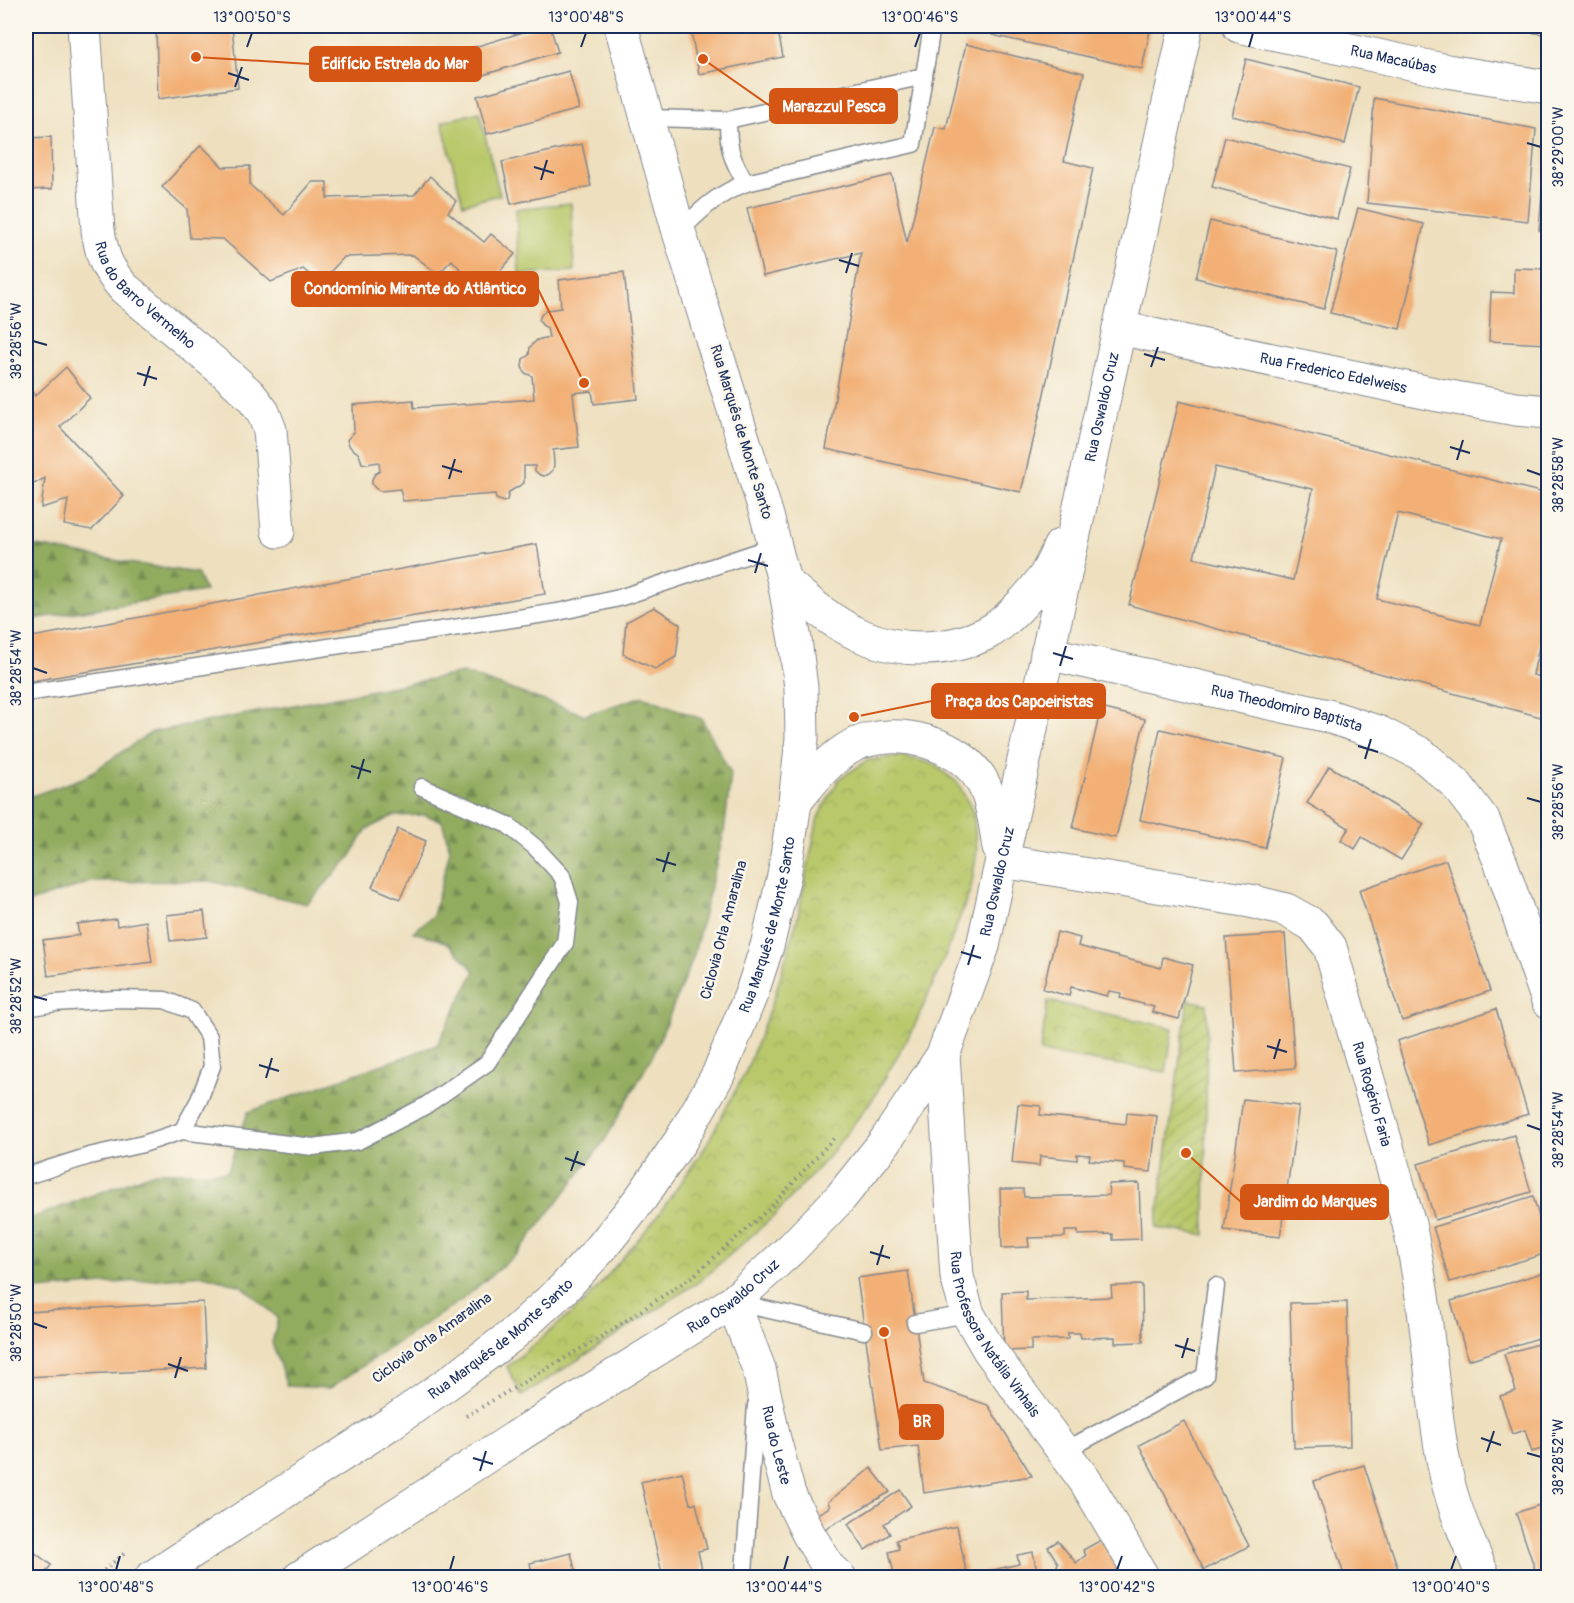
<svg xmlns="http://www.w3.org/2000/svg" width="1574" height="1603" font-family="Pangolin,sans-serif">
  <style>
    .forest { fill: url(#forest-firs); stroke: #566e5e; stroke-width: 1.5 }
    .park { fill: url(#park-crowns); stroke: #6a7c64; stroke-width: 1.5 }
    .garden { fill: url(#garden-furrows); stroke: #6a7c64; stroke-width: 1.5 }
    .pitch { fill: #b9c86b; stroke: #6a7c64; stroke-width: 1.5 }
    .building { fill: #f2b076; fill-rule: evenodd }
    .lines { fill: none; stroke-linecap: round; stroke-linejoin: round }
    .lane-casing { stroke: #84888e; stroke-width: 19 }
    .street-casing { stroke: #84888e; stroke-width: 35 }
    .primary-casing { stroke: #84888e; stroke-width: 35 }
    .path { stroke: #84888e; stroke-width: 4; stroke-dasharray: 1.5 4.5; stroke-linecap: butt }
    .lane { stroke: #fff; stroke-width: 16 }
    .street { stroke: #fff; stroke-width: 33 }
    .primary { stroke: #fff; stroke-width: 33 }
    .ticks { fill: none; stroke: #1b2f5e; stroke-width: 2 }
    .labels { text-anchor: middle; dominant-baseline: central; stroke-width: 5; stroke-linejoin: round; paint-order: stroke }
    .street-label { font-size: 15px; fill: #1b2f5e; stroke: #fbf7ec }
    .leader { fill: none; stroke: #d45514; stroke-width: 2 }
    .callout-dot { fill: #d45514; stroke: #fbf7ec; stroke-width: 2 }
    .callout { fill: #d45514; stroke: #d45514; stroke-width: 2 }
    .callout-label { font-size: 16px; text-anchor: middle; font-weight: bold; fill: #fff }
    .neatline { fill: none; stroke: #1b2f5e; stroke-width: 2 }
    .ticks-label { font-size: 15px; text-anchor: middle; fill: #1b2f5e }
  </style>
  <defs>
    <pattern id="forest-firs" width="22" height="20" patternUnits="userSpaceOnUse" patternTransform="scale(1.5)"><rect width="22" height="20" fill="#92ac5f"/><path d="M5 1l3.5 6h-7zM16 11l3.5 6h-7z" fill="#768c52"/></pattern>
    <pattern id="park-crowns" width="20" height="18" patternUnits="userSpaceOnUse" patternTransform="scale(1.5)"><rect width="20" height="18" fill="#b9c86b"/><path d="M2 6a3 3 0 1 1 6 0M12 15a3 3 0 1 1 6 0" fill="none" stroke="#9eac5f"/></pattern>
    <pattern id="garden-furrows" width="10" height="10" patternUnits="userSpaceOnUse" patternTransform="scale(1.5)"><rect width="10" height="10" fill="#b9c86b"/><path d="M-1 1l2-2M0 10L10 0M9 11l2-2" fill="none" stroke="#9eac5f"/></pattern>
  </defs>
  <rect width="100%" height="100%" fill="#fbf7ec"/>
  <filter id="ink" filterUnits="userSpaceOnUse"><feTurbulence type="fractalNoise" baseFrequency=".0167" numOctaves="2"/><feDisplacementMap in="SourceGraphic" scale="12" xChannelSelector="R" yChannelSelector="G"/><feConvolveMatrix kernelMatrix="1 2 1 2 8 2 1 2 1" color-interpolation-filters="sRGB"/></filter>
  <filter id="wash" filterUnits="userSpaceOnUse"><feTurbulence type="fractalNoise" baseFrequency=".008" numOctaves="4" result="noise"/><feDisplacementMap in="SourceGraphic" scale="24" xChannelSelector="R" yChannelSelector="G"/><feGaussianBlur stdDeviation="1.35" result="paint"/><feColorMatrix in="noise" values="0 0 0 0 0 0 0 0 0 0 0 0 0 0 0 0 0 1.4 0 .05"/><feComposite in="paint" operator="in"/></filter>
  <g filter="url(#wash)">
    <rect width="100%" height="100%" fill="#eee0bf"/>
    <g class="forest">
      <path d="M26 544 135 564 197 573 205 591 26 620Z"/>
      <path d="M463 673 585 715 643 696 702 719 731 774 724 832 693 958 653 1055 605 1140 518 1253 463 1299 330 1388 287 1386 272 1343 278 1318 242 1286 204 1275 26 1291V1220L155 1172H227L248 1112 437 1045 475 971 449 944 437 939 413 932 433 916 450 850 442 821 424 815 393 816 367 829 350 857 307 904 210 881 91 882 32 901 26 908V798L83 778 152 732Z"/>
    </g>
    <g class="park">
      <path d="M903 756 933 764 958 783 973 812 977 850 971 888 946 954 915 1025 874 1097 830 1155 774 1216 700 1281 522 1396 507 1367 586 1301 656 1218 704 1149 746 1071 775 995 797 920 818 817 839 779 868 760Z"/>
      <path d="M1048 1001 1173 1028 1166 1072 1040 1052Z"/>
    </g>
    <path class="garden" d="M1188 1000 1207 1004 1205 1235 1156 1228Z"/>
    <g class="pitch">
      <path d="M479 112 500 195 463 204 442 122Z"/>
      <path d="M571 203 574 271 519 274 516 209Z"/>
    </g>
    <g id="blocks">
      <g class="building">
        <path d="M156 26H232L238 88 158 99Z"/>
        <path d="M543 26H550L558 52 467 80 458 52Z"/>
        <path d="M690 26H777L783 57 699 74Z"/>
        <path d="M994 26H1151L1142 69 992 35Z"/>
        <path d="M1501 26H1548V35L1501 27Z"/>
        <path d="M966 44 1084 73 1064 161 1093 168 1040 412 1021 492 826 449 861 253 763 276 747 208 892 175 907 243 935 127 946 129Z"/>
        <path d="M1246 59 1359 87 1345 144 1232 116Z"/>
        <path d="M569 71 579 109 487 134 477 96Z"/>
        <path d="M1374 98 1536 129 1528 221 1367 203Z"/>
        <path d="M1547 132H1548V231L1539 230Z"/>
        <path d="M51 137 52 189 26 190V138Z"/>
        <path d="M1225 137 1350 169 1337 219 1212 187Z"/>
        <path d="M582 144 591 186 511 204 502 162Z"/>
        <path d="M201 145 223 167 250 166V185L284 215 312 182H327V198L414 195 430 176 456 201 448 212 484 242 491 234 515 254 477 298 452 277 460 269 452 260 438 274 413 255 344 257 320 283 303 269 271 282 223 239 190 238 187 209 162 187Z"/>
        <path d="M1358 208 1424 224 1400 329 1330 313Z"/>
        <path d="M1210 221 1337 252 1324 309 1196 278Z"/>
        <path d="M1514 268 1548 269V344L1489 341 1491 292 1514 293Z"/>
        <path d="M624 272 638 399 594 404 592 391 573 393 579 447 553 450 554 464 553 470 549 474 544 476 540 475 535 471V466H524V483L509 492 507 500 504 502 496 499 495 494 403 501 400 489 380 491 375 488 372 484V479L375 474 380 471 379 462 366 464 362 463 359 454 350 447 347 440 354 432 353 405 413 400 414 408 534 399 532 376 525 373 522 367 523 359 529 355 530 347 537 340 549 337 547 328 542 325 539 320 541 315 546 310 561 308 559 280Z"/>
        <path d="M66 367 90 398 60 427 124 496 92 530 64 525 68 500 41 508 45 478 26 488V384L35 396Z"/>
        <path d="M1179 401 1548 494V605L1533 675 1548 679V719L1129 605ZM1215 467 1313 489 1293 580 1194 558ZM1398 513 1501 539 1480 625 1377 599Z"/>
        <path d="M537 544 545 594 26 682V638Z"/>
        <path d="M654 607 680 624 676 657 655 669 623 654 626 622Z"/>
        <path d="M1548 639V674L1540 672Z"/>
        <path d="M1101 708 1145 719 1116 838 1073 828Z"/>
        <path d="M1160 729 1286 758 1265 848 1140 820Z"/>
        <path d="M1329 766 1424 824 1401 860 1362 837 1355 849 1341 840 1349 828 1307 803Z"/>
        <path d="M398 829 426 841 400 899 372 887Z"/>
        <path d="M1446 860 1490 991 1402 1021 1359 890Z"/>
        <path d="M204 911 207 937 170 941 167 915Z"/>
        <path d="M116 919 117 926 146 921 152 962 48 976 43 940 79 935 77 924Z"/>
        <path d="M1057 932 1080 938 1078 946 1161 968 1163 957 1193 965 1179 1019 1152 1012 1154 1007 1120 998 1121 993 1109 991 1107 996 1071 987 1069 996 1043 989Z"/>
        <path d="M1285 934 1295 1068 1236 1073 1226 938Z"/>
        <path d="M1496 1009 1528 1114 1429 1145 1397 1041Z"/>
        <path d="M1243 1099 1299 1106 1280 1237 1224 1230Z"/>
        <path d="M1018 1104 1041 1106 1040 1115 1126 1124 1127 1113 1157 1116 1151 1172 1124 1169V1163L1089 1160 1090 1155 1077 1154V1160L1040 1156 1039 1166 1012 1163Z"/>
        <path d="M1514 1135 1531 1192 1435 1220 1418 1164Z"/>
        <path d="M1139 1183 1141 1239 1113 1240V1234L1078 1235V1231H1065V1237L1028 1238 1029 1247 1002 1248 1000 1189H1023L1024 1197 1109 1195 1108 1184Z"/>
        <path d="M1533 1196 1548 1248V1253L1450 1282 1433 1227Z"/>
        <path d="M908 1271 924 1383 988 1405 1032 1476 924 1493 918 1446 882 1450 857 1278Z"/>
        <path d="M1548 1271V1335L1468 1360 1451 1301Z"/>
        <path d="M1142 1285 1143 1342 1115 1343V1337L1081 1338 1080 1333H1068V1339L1031 1340V1350L1004 1351 1002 1292 1026 1291V1300L1112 1297 1111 1286Z"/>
        <path d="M203 1302 206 1368 26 1377V1312Z"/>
        <path d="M1347 1302 1350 1446 1294 1448 1290 1303Z"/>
        <path d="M1548 1341V1447L1532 1452 1525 1430 1512 1434 1500 1396 1516 1391 1504 1354Z"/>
        <path d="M1184 1421 1249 1546 1204 1570 1139 1445Z"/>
        <path d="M1364 1465 1401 1578H1345L1314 1481Z"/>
        <path d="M871 1468 890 1492 821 1531 812 1517 830 1507 828 1502Z"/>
        <path d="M682 1472 690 1504 696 1503 707 1549 698 1551 704 1578H663L641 1482Z"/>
        <path d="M900 1490 911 1506 884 1524 890 1534 865 1550 848 1524Z"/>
        <path d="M1548 1502V1578H1538L1516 1513Z"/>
        <path d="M957 1526 966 1571 935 1578H895L889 1552 899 1549 896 1540Z"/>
        <path d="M1101 1540 1118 1568 1109 1578H1053L1058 1563 1048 1547 1058 1541 1076 1563 1086 1555 1083 1550Z"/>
        <path d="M26 1546 51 1565 42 1578H26Z"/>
        <path d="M1033 1552 1037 1572 1017 1576 1016 1571 1007 1572V1576L1001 1578H959L1019 1564 1017 1555Z"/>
        <path d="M571 1553 577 1578H533L530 1563Z"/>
      </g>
    </g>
  </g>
  <g filter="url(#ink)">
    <use href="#blocks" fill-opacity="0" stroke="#84888e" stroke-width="1.5"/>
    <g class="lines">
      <defs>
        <g id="lane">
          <path d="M647 118 728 120 924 76"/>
          <path d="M728 120C728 148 731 159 746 183"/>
          <path d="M679 232C702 209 716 195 746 183L913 144 932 26"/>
          <path d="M26 693 558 612 619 598 775 546"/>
          <path d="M26 1008 55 1003 116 999 165 1000 192 1011 209 1037 212 1066 199 1100 182 1131"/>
          <path d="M26 1176 89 1156 143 1144 182 1131 313 1147 358 1141 425 1106 487 1063 565 943 570 902 562 876 535 847 508 825 422 787"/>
          <path d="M733 1302 864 1331"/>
          <path d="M915 1323 968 1314"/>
          <path d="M1064 1451 1205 1376 1216 1286"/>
          <path d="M744 1572 756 1405"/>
        </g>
        <g id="street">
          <path id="s1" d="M84 26 98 230C102 256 106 268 124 288L226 373 250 395 263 412 270 430 278 531"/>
          <path id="s2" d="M1239 26 1447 71 1548 87"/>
          <path id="s3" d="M1119 328 1439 395 1516 409 1548 412"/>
          <path id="s4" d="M1047 653 1328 716 1380 733 1421 754 1455 783 1483 820 1502 866 1548 1001"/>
          <path id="s5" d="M1002 861 1250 901 1286 910 1313 925 1330 947 1409 1224C1420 1275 1427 1327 1432 1379 1436 1412 1439 1445 1447 1478 1455 1513 1470 1545 1484 1578"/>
          <path id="s6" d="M943 1055 957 1277 968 1314 989 1350 1086 1482 1143 1578"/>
          <path id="s7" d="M733 1302 759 1369 774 1439 789 1494 808 1533 829 1568 840 1578"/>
        </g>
        <g id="primary">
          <path d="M784 581C808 602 832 623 862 636 902 653 949 652 987 633 1005 624 1031 595 1043 579 1050 569 1055 557 1060 546"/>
          <path d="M795 802C812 781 829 758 854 745 895 725 964 743 984 785 993 804 996 827 999 848"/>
          <path id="s8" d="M151 1578 391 1423 451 1381 511 1336 563 1289 601 1248 641 1198 681 1140 718 1075 752 992 767 946 784 876 795 802 802 738 801 688 795 640 784 581 767 516 679 232 621 26"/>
          <path id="s9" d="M299 1578 527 1430 733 1302 792 1248 841 1197 884 1143 943 1055 983 946 1186 26"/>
        </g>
      </defs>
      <use href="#lane" class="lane-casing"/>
      <use href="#street" class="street-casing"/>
      <use href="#primary" class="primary-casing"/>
      <g class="path">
        <path d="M466 1416 601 1337 693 1276 768 1210 834 1138"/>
        <path d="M95 1578 126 1552"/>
      </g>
      <use href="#lane" class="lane"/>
      <use href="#street" class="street"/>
      <use href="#primary" class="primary"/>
    </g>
  </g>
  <path class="ticks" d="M247 47 252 33M581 47 586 33M915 47 920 33M1249 47 1253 33M228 73 249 80M235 87 242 67M1527 143 1541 147M534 167 554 173M541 180 547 160M839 260 859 266M846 273 852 253M33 341 47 345M1144 354 1165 360M1151 367 1158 347M137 373 157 379M144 386 150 366M1450 447 1470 453M1457 460 1463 440M442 466 462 472M1527 470 1541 475M449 479 455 459M748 560 768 566M755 573 761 553M1053 653 1073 659M1060 666 1066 646M33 668 47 673M1358 746 1378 752M1365 759 1371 739M351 766 371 772M358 779 364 759M1527 798 1541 802M656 859 676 865M663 872 669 852M961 952 981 958M968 965 974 945M33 996 47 1000M1267 1046 1287 1052M1274 1059 1280 1039M259 1065 279 1071M266 1078 272 1058M1527 1125 1541 1130M565 1158 585 1165M571 1171 578 1151M870 1252 890 1258M877 1265 883 1245M33 1323 47 1328M1175 1345 1195 1351M1182 1358 1188 1338M168 1364 188 1371M175 1378 181 1357M1481 1438 1501 1445M1487 1452 1494 1431M1527 1453 1541 1457M473 1458 493 1464M480 1471 486 1451M116 1570 120 1556M450 1570 454 1556M784 1570 788 1556M1117 1570 1122 1556M1451 1570 1456 1556"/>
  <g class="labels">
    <g class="street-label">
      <text stroke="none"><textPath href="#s2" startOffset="158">Rua Macaúbas</textPath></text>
      <text stroke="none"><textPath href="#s1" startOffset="288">Rua do Barro Vermelho</textPath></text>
      <text stroke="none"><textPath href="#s3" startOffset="219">Rua Frederico Edelweiss</textPath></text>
      <text stroke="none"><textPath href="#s9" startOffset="1508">Rua Oswaldo Cruz</textPath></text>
      <text transform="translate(741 432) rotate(73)">Rua Marquês de Monte Santo</text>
      <text stroke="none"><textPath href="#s4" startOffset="246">Rua Theodomiro Baptista</textPath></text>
      <text stroke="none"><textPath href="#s9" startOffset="1022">Rua Oswaldo Cruz</textPath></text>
      <text stroke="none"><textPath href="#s8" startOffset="928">Rua Marquês de Monte Santo</textPath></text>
      <text transform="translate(724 930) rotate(-75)">Ciclovia Orla Amaralina</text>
      <text stroke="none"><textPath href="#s5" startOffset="500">Rua Rogério Faria</textPath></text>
      <text stroke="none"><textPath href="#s9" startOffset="518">Rua Oswaldo Cruz</textPath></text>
      <text stroke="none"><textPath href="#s6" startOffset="290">Rua Professora Natália Vinhais</textPath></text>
      <text transform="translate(432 1338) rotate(-36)">Ciclovia Orla Amaralina</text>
      <text stroke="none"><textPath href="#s8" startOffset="424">Rua Marquês de Monte Santo</textPath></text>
      <text stroke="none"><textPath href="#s7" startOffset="150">Rua do Leste</textPath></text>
    </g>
  </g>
  <path class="leader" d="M196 57L310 64M703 59L770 106M584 383L538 289M854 717L932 701M1186 1153L1241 1202M884 1332L900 1422"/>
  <g class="callout-dot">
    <circle cx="196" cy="57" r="6"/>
    <circle cx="703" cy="59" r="6"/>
    <circle cx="584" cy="383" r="6"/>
    <circle cx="854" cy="717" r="6"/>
    <circle cx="1186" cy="1153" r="6"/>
    <circle cx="884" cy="1332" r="6"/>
  </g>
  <g class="callout">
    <rect x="310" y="47" width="171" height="34" rx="6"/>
    <rect x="770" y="89" width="127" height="34" rx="6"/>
    <rect x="292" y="272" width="246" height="34" rx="6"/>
    <rect x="932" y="684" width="173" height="34" rx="6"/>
    <rect x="1241" y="1185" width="147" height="34" rx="6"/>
    <rect x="900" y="1405" width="43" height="34" rx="6"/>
  </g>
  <g class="callout-label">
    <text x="395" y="69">Edifício Estrela do Mar</text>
    <text x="834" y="112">Marazzul Pesca</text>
    <text x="415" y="294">Condomínio Mirante do Atlântico</text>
    <text x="1019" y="707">Praça dos Capoeiristas</text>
    <text x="1315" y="1207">Jardim do Marques</text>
    <text x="922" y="1427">BR</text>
  </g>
  <rect width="1574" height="1603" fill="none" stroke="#fbf7ec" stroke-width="66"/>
  <rect x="33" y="33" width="1508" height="1537" class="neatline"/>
  <g class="ticks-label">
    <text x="252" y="22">13°00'50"S</text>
    <text x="586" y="22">13°00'48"S</text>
    <text x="920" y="22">13°00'46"S</text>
    <text x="1253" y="22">13°00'44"S</text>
    <text transform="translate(1558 147) rotate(-90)" y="5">38°29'00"W</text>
    <text transform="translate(16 341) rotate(-90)" y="5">38°28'56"W</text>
    <text transform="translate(1558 475) rotate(-90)" y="5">38°28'58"W</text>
    <text transform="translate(16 668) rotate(-90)" y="5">38°28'54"W</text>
    <text transform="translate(1558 802) rotate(-90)" y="5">38°28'56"W</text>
    <text transform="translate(16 996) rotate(-90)" y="5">38°28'52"W</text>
    <text transform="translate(1558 1130) rotate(-90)" y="5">38°28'54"W</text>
    <text transform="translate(16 1323) rotate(-90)" y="5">38°28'50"W</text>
    <text transform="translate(1558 1457) rotate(-90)" y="5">38°28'52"W</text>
    <text x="116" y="1592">13°00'48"S</text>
    <text x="450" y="1592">13°00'46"S</text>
    <text x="784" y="1592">13°00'44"S</text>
    <text x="1117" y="1592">13°00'42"S</text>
    <text x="1451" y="1592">13°00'40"S</text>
  </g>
</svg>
